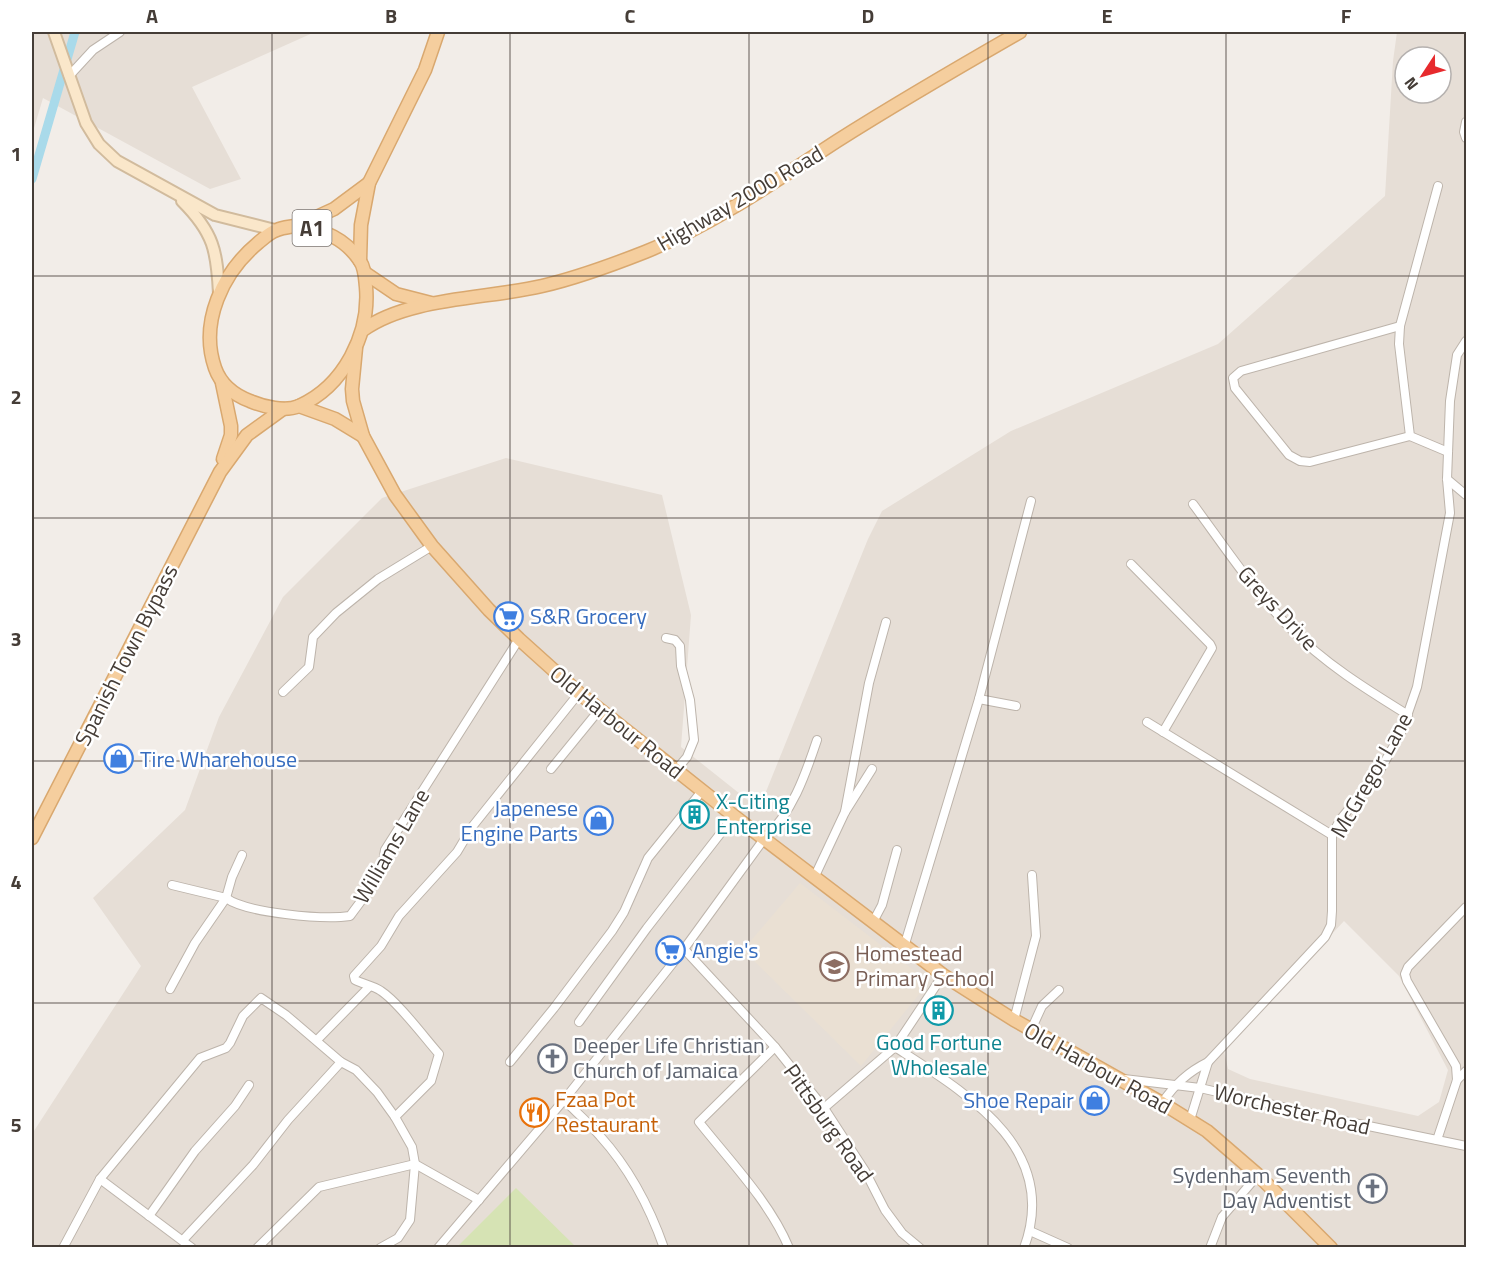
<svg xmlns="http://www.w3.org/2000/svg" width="1498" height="1279" font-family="'Titillium Web',sans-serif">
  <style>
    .residential { fill: #e6ded6; fill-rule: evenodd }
    .education { fill: #eae0d3 }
    .green { fill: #d6e3b4 }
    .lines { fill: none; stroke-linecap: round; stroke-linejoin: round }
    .canal { stroke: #a9daea; stroke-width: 9 }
    .street-casing { stroke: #bdb4ab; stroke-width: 10 }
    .secondary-casing { stroke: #d1bb9d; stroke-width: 14 }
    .primary-casing { stroke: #d9a86f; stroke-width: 15 }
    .street { stroke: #fff; stroke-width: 8 }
    .secondary { stroke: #fae7ca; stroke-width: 10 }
    .primary { stroke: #f5ce9e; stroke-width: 12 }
    .grid { fill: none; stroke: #453d37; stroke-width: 1.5; stroke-opacity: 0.55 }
    .labels { text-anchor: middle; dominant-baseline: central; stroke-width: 5; stroke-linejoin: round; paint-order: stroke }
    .shield { fill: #fff; stroke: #7d7773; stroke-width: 1.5 }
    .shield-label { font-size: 21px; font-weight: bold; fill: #453d37 }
    .street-label { font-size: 22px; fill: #453d37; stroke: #fff }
    .shop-label { font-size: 22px; fill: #366cbe; stroke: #fff; text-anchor: start }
    .culture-label { font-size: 22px; fill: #0d838f; stroke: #fff; text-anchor: start }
    .education-label { font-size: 22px; fill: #785e54; stroke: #fff; text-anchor: start }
    .worship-label { font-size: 22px; fill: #5b616d; stroke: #fff; text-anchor: start }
    .food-label { font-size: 22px; fill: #c56008; stroke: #fff; text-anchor: start }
    .neatline { fill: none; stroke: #453d37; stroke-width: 2 }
    .grid-label { font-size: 20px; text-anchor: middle; font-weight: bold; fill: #453d37 }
  </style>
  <rect width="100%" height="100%" fill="#f2ede8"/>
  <g class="residential">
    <path d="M32 32H315L192 87 241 179 210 189 43 98 32 135Z"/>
    <path d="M1397 32H1466V1247H32V1134L141 966 93 898 185 810 219 717 283 597 382 498 506 458 662 495 691 615 681 747 759 809 868 539 882 511 1011 431 1218 344 1385 196 1393 61ZM1405 57H1441V93H1405ZM1344 921 1399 976 1448 1070 1439 1102 1418 1116 1250 1079 1228 1069 1224 1051Z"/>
  </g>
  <path class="education" d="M800 883 929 982 861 1066 743 950Z"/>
  <path class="green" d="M516 1188 576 1247H457Z"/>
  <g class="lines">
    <path class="canal" d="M32 179 75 32"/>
    <defs>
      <g id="street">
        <path d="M69 76 93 50 120 32"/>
        <path d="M1466 122 1464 132 1466 138"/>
        <path d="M1438 186 1400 326 1399 344 1410 436 1448 452"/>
        <path d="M1400 326 1241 371 1233 378 1235 388 1289 455 1300 461 1310 462 1410 436"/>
        <path d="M1447 479 1466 495"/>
        <path d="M1193 504C1224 546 1253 590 1290 628 1324 663 1366 689 1408 715"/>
        <path d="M1131 564 1210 644 1212 648 1163 732"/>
        <path d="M666 638 675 640 680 646 681 666 690 700 694 740 687 757 676 770"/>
        <path d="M283 692 309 667 313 637 336 613 378 579 432 546"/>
        <path d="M979 699 1016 706"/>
        <path d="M1147 722 1332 835"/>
        <path d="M551 769 600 709"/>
        <path d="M845 812 869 683 886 622"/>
        <path d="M814 878 845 812 872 769"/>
        <path d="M172 885 226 898 232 877 242 855"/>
        <path d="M873 922 882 905 897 850"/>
        <path d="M904 947 979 699 1031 501"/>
        <path d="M684 949 775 1047 824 1108 865 1171 885 1210 902 1233 920 1248"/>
        <path d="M170 989 195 943 226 898C246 913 324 920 350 916 365 895 382 877 385 850L519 639"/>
        <path d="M1014 1020 1036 936 1032 875"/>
        <path d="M579 1022 647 928 734 816"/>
        <path d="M1031 1030 1042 1006 1059 990"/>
        <path d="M317 1040 369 987"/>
        <path d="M775 1047 699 1122C729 1160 770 1202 789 1248"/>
        <path d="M895 1047C966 1093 1061 1148 1024 1248"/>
        <path d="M510 1062 554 1008 612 931 624 912 648 858 702 791"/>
        <path d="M1124 1079 1200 1088 1344 1121 1466 1146"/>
        <path d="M1457 1080 1466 1071"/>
        <path d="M564 1100C576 1112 589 1123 600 1136 629 1168 650 1208 664 1248"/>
        <path d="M1162 1103C1175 1084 1188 1072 1208 1062L1325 937 1331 925 1332 911V835L1340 820 1379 772 1401 733 1417 687 1450 513 1447 479 1450 401 1457 355 1466 341"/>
        <path d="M824 1108 895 1047 943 975"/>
        <path d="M1190 1120 1208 1062"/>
        <path d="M1437 1140 1457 1080 1456 1066 1407 981 1405 974 1408 967 1466 907"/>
        <path d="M100 1179 192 1248"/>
        <path d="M149 1216 195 1151 235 1106 249 1085"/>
        <path d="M1030 1231 1068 1248"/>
        <path d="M183 1240 253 1165 288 1120 341 1062"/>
        <path d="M63 1248 100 1179 200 1058 226 1048 230 1043 243 1016 261 998 286 1015 341 1062 356 1070 377 1092 395 1117"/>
        <path d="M257 1248 319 1187 415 1164 479 1200"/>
        <path d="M380 1248 398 1238 410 1220 415 1164 412 1147 395 1117 431 1081 439 1054C424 1037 398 1002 381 991 374 986 363 984 355 980L354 976 381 946 399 916 457 852 472 827 579 693"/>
        <path d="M438 1248 564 1100 684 949 764 839C792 813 805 776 817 740"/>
        <path d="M1210 1248 1222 1217 1258 1175"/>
      </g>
      <g id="secondary">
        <path d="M54 32 86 123 99 144 117 161 215 215 275 230"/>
        <path d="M182 201C214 233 217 251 219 294"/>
      </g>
      <g id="primary">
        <path d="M299 225C324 231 345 238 360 261 365 268 365 278 366 287 370 334 344 386 299 406 285 412 264 407 250 401 234 395 221 385 215 368 199 322 223 272 258 243 264 238 270 232 277 230 283 227 292 227 299 225Z"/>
        <path d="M299 225 334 209 369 183"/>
        <path d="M360 261 361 225 369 183 425 70 438 32"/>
        <path d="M365 273 396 294 431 303"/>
        <path d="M363 330C409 297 487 299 542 286 577 278 612 265 645 252 712 225 777 180 837 141 897 103 959 67 1020 32"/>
        <path d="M356 348 352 389 353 401 363 436 395 495 432 546 489 610 519 639 579 693 734 816 943 975 1014 1020 1162 1103 1207 1131 1258 1175 1331 1248"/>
        <path d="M222 383 231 426V435L223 459"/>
        <path d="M299 406 335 419 363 436"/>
        <path d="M32 838 220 472 247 435 283 409"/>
      </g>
    </defs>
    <use href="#street" class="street-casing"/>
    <use href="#secondary" class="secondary-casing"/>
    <use href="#primary" class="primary-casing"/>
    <use href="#street" class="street"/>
    <use href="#secondary" class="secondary"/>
    <use href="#primary" class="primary"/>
  </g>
  <path class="grid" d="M272 32V1248M510 32V1248M749 32V1248M988 32V1248M1226 32V1248M32 276H1466M32 518H1466M32 761H1466M32 1003H1466"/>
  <defs>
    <symbol id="supermarket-ring" viewBox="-11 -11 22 22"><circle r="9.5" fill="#fff" stroke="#3f7fe0" stroke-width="1.5"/><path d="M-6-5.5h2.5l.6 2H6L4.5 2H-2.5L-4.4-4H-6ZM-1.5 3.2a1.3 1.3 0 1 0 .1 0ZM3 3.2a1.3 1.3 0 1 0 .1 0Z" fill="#3f7fe0"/></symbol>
    <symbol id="shop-ring" viewBox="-11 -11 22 22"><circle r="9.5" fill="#fff" stroke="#3f7fe0" stroke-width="1.5"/><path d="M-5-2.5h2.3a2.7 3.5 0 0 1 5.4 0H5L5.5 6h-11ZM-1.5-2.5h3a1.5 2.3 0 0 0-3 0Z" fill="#3f7fe0"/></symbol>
    <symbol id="building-ring" viewBox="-11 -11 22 22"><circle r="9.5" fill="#fff" stroke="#0f9aa8" stroke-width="1.5"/><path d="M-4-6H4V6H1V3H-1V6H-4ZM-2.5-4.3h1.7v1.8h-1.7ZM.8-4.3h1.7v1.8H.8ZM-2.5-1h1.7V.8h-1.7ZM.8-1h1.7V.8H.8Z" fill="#0f9aa8"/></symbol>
    <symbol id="school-ring" viewBox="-11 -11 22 22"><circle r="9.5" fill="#fff" stroke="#8d6e63" stroke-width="1.5"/><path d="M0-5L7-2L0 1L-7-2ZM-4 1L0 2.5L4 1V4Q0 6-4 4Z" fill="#8d6e63"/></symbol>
    <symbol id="church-ring" viewBox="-11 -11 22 22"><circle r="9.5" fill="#fff" stroke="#6b7280" stroke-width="1.5"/><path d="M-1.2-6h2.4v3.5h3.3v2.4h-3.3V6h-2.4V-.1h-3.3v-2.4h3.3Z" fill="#6b7280"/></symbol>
    <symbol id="restaurant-ring" viewBox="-11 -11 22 22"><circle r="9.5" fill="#fff" stroke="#e8710a" stroke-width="1.5"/><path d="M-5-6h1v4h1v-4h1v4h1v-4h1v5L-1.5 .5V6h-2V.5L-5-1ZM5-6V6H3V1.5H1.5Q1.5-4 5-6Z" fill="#e8710a"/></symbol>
  </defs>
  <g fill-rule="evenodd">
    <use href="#supermarket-ring" x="492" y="600" width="33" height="33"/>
    <use href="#shop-ring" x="102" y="742" width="33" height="33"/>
    <use href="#building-ring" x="678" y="798" width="33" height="33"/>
    <use href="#shop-ring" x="582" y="804" width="33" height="33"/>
    <use href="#supermarket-ring" x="654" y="934" width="33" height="33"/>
    <use href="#school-ring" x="818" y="950" width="33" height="33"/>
    <use href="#building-ring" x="922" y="994" width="33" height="33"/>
    <use href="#church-ring" x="536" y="1042" width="33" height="33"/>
    <use href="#shop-ring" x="1078" y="1084" width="33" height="33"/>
    <use href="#restaurant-ring" x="518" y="1096" width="33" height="33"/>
    <use href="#church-ring" x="1356" y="1172" width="33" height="33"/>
  </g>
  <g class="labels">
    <rect class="shield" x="292.5" y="210" width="39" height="36" rx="4.5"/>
    <g class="shield-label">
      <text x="312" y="228">A1</text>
    </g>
    <g class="street-label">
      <text transform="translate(740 198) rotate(-30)">Highway 2000 Road</text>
      <text transform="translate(1278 608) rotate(47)">Greys Drive</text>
      <text transform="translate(126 655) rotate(-63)">Spanish Town Bypass</text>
      <text transform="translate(617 722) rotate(39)">Old Harbour Road</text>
      <text transform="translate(1371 775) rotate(-60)">McGregor Lane</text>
      <text transform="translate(391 846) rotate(-60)">Williams Lane</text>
      <text transform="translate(1098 1068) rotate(29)">Old Harbour Road</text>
      <text transform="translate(1292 1109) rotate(13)">Worchester Road</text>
      <text transform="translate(829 1123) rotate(55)">Pittsburg Road</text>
    </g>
    <g class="shop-label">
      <text x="530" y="616">S&amp;R Grocery</text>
      <text x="140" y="759">Tire Wharehouse</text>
      <text x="578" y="808" text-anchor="end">Japenese<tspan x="578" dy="25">Engine Parts</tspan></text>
      <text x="692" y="950">Angie's</text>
      <text x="1074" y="1100" text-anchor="end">Shoe Repair</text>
    </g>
    <g class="culture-label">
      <text x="716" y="801">X-Citing<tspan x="716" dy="25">Enterprise</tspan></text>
      <text x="939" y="1042" text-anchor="middle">Good Fortune<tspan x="939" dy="25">Wholesale</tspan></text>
    </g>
    <g class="education-label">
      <text x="855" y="953">Homestead<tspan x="855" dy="25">Primary School</tspan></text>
    </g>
    <g class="worship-label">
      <text x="573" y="1045">Deeper Life Christian<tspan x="573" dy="25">Church of Jamaica</tspan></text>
      <text x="1351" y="1175" text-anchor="end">Sydenham Seventh<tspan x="1351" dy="25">Day Adventist</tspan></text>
    </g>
    <g class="food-label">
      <text x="555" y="1099">Fzaa Pot<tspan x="555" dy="25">Restaurant</tspan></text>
    </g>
  </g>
  <rect width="1498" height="1279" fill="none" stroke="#ffffff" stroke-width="66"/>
  <g transform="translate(1423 75) rotate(234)"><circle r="28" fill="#ffffff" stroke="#b5b1af" stroke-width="1.5"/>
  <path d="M0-4.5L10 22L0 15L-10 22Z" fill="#e72a2d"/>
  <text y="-9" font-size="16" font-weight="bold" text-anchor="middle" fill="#453d37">N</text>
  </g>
  <rect x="33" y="33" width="1432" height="1213" class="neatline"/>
  <g class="grid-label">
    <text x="152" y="23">A</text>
    <text x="391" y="23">B</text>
    <text x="630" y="23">C</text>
    <text x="868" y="23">D</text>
    <text x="1107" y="23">E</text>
    <text x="1346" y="23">F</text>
    <text x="16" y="161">1</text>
    <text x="16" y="404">2</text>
    <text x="16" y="646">3</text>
    <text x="16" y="889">4</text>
    <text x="16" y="1132">5</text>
  </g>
</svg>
